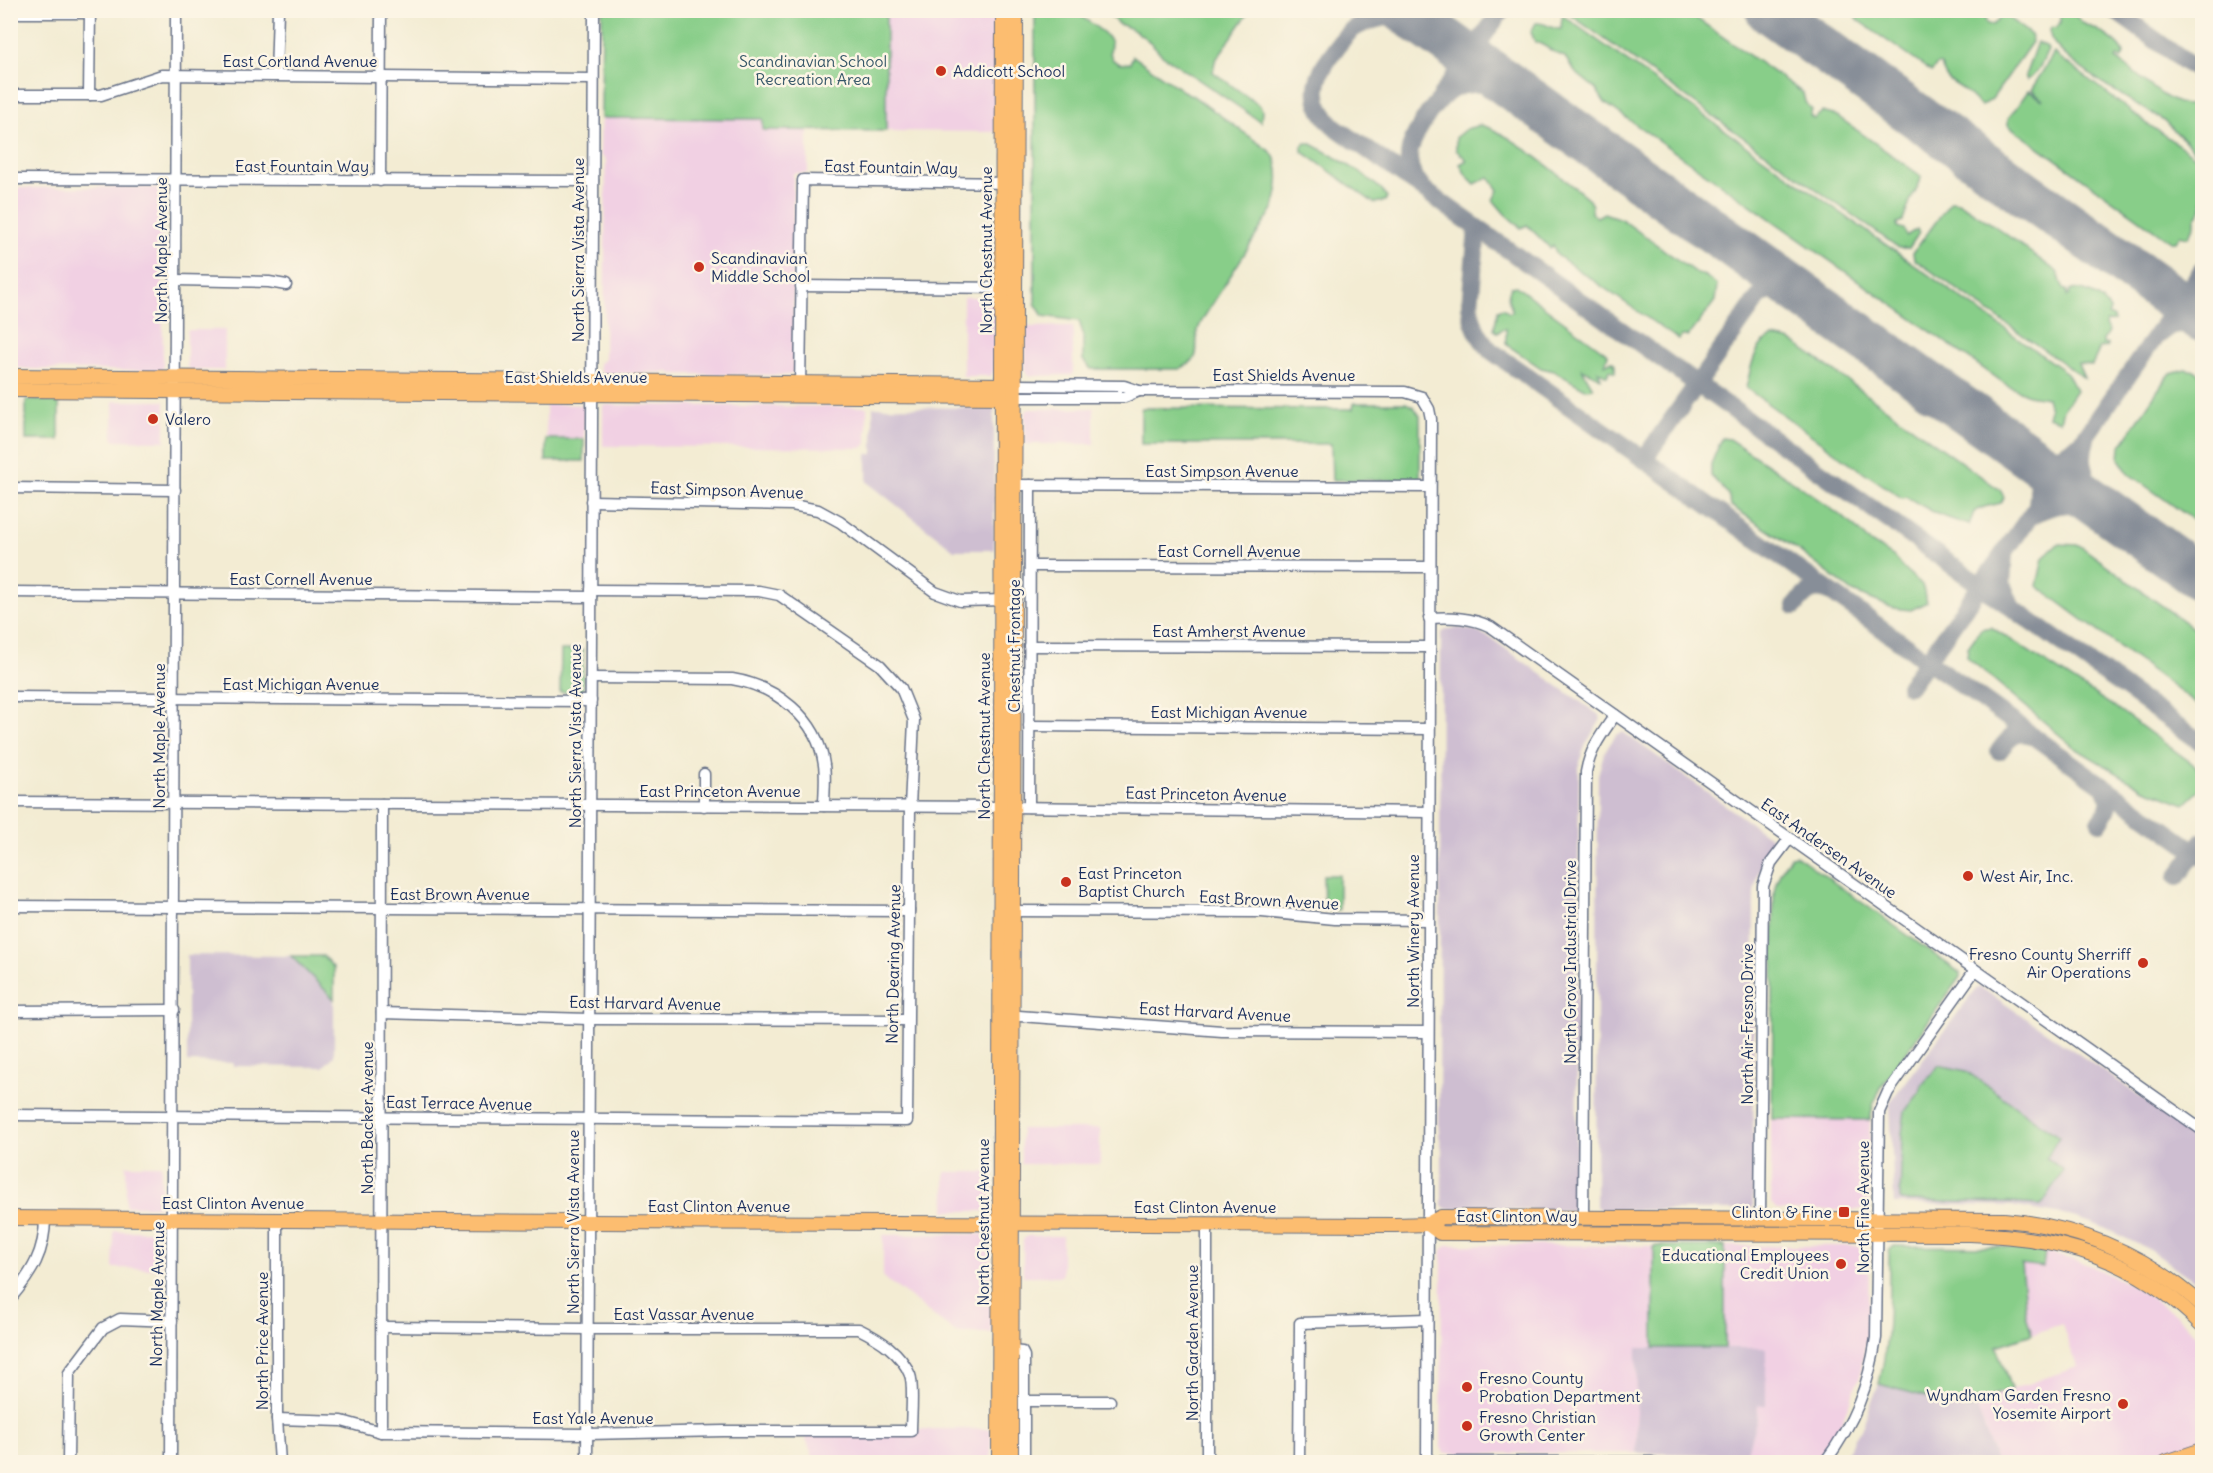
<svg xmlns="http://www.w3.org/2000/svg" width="2213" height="1473" font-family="Delius,sans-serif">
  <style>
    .built { fill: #f1d0e3 }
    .industrial { fill: #cebed1 }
    .green { fill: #88ce89; stroke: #527e74; stroke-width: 1.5 }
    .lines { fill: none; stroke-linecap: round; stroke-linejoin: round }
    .taxiway { stroke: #878e98; stroke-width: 18 }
    .runway { stroke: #878e98; stroke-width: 46 }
    .minor-casing { stroke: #677187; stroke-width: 13 }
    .major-casing { stroke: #677187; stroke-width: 16 }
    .minor { stroke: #fff; stroke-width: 10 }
    .major { stroke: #fcbd6f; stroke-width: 14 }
    .poi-dot { fill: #c8321e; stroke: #fcf5e5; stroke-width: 2 }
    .labels { text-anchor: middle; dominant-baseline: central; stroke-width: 5; stroke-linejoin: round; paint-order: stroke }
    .street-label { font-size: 16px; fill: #1b2f5e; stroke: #fcf5e5 }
    .park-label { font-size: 16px; fill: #365769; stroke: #fcf5e5 }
    .poi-label { font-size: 16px; fill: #1b2f5e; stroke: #fcf5e5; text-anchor: start }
  </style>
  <rect width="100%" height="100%" fill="#fcf5e5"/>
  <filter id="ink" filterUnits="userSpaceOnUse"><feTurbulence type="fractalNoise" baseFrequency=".0167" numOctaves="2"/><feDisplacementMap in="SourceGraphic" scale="12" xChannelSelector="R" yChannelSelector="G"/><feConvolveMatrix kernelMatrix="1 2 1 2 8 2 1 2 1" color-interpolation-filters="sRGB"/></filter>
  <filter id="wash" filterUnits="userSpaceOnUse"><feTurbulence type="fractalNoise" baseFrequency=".008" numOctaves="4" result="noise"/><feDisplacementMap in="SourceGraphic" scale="24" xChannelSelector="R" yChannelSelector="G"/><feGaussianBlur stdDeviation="1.35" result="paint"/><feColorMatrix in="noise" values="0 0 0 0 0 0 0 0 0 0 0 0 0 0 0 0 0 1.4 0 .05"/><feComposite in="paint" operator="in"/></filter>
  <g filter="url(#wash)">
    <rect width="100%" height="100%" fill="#f3ecd3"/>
    <g class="built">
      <path d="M886 11H995V132L886 131Z"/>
      <path d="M601 118 763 119 764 130 808 131V173H793V372L789 375 672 374 670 372 603 374 599 369V363L604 360 606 160 600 155Z"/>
      <path d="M127 187 157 188 162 192 163 369 160 371 31 369 11 367V188Z"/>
      <path d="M963 297H991L994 300V371L990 376H963Z"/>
      <path d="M1073 326V375L1029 376 1025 371 1027 327Z"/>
      <path d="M187 330H225V370H191L187 367Z"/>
      <path d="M113 401H165V441L113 440Z"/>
      <path d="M546 404 584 405V439H546Z"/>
      <path d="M603 405 867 407V444L862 448 603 446Z"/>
      <path d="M1094 408V444H1025V413L1029 409Z"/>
      <path d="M1771 1119 1870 1120 1869 1206 1865 1210H1777L1771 1203Z"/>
      <rect x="1021" y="1129" width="79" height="35"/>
      <rect x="126" y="1165" width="35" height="41"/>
      <rect x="945" y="1172" width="47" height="39"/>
      <path d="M114 1231H161V1269L113 1268Z"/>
      <path d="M988 1234 991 1237V1333H956L883 1277V1235Z"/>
      <path d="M1027 1236H1062V1276H1023V1240Z"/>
      <path d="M1447 1245 1654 1246V1348H1637L1636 1453H1446L1441 1448 1442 1250Z"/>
      <path d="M1725 1246H1864L1869 1251 1868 1328 1860 1376 1840 1426 1815 1462H1744L1757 1418 1758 1405H1765L1725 1348Z"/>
      <path d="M2045 1252 2089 1265 2135 1287 2177 1316 2202 1341V1443L2147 1462H1996L1975 1402 2077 1367 2062 1324 2032 1334 2026 1315 2021 1263 2042 1267Z"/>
      <path d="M806 1429H991V1462H815L806 1439Z"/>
    </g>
    <g class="industrial">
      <path d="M873 407 994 408V550H954L867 482V454H873Z"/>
      <path d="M1461 628 1475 631 1489 637 1599 715 1601 719 1586 744 1579 762 1576 1205 1572 1210 1446 1209 1442 1205V1149L1439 1134 1441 634 1446 629Z"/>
      <path d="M1623 732 1774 840 1773 846 1758 873 1754 892 1753 1206 1749 1210H1600L1596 1206 1598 775 1604 753 1616 735Z"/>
      <path d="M187 955 291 956 334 999V1056L323 1067 233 1066V1063L187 1062Z"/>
      <path d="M1980 987 2130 1089 2202 1142V1286L2150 1250 2100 1226 2074 1217 2012 1206 1894 1204 1890 1103 1976 989Z"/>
      <path d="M1637 1348H1766V1405H1758L1757 1418 1744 1462 1706 1454 1636 1453Z"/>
      <path d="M1879 1384 1970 1409 1975 1402 1996 1462H1840L1861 1429Z"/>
    </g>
    <g class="green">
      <path d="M1240 10 1247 15 1215 61 1213 72 1260 106 1262 110 1261 122 1161 54C1151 41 1133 27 1118 24L1115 20 1103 11Z"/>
      <path d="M602 11H886V131L763 130V119L601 118Z"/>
      <path d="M1035 11H1074L1104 33 1111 42 1110 53 1113 60 1120 64 1130 63 1133 56 1183 91 1193 96 1271 152C1283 168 1278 190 1273 209L1204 317C1202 321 1199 326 1198 330 1193 350 1205 358 1179 369H1091L1083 360V333L1079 321 1043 316 1035 303Z"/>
      <path d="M1565 11H1686L1803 93 1805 102 1812 110 1810 116 1814 119 1822 112 1837 116 1921 176 1920 182 1910 201 1903 221 1897 223V227L1904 229 1906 236 1917 229 1919 233 1909 248H1899Z"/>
      <path d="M1858 11H1991L1985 20 1987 24 1993 25 2003 14 2031 35 2032 42 1992 99 1982 106C1975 102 1973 98 1967 93 1955 80 1948 87 1941 65L1937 64 1932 72 1856 19Z"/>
      <path d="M2060 12C2068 12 2078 15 2082 23 2093 27 2122 42 2124 54L2121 59 2118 56 2116 59C2136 71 2166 106 2190 105L2202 114V150L2200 148 2196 152C2183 139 2171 125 2155 115 2139 105 2033 47 2052 27L2056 28 2060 23Z"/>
      <path d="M1562 15 2067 373 2076 390 2063 409 2060 421 2048 417 2050 409 2047 398 2028 395 2007 385 1605 103 1596 89 1575 72 1565 57C1552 54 1546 44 1535 42L1531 32 1536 23C1546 22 1552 30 1561 29Z"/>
      <path d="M2037 42 2046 46 2048 50C2043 61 2038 74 2027 80L2025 76Z"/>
      <path d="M2054 53 2142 120 2202 161V209L2195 219V225L2188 237 2180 235 2176 242H2171L2008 125V119L2028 91 2043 100 2031 90Z"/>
      <path d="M1481 125C1513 134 1561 177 1589 199L1592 206 1591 213 1597 217 1604 213 1621 219 1696 273 1705 276 1717 285 1715 301 1692 332 1687 336H1681L1679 340 1557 255 1553 245 1550 248 1527 225 1521 228 1505 214 1493 200 1498 190 1489 177 1475 184 1466 175 1460 164 1467 160 1456 150V137L1466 129Z"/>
      <path d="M1305 143H1310C1331 155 1375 178 1387 197L1385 201 1374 203 1302 151V146Z"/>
      <path d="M1951 201 1958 202 1992 224 2057 272 2064 289 2067 290V296L2069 295 2070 290C2084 287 2103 298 2110 310L2108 315 2113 317 2114 321 2107 322 2106 325 2109 332 2103 340V344H2108L2107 347 2100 348 2092 365 2078 364 2084 378 1914 259 1913 253Z"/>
      <path d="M1516 286 1605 352 1608 355 1605 365 1612 361 1615 364V372L1610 370 1607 376 1598 371 1601 378 1582 369 1593 388 1585 389 1554 371 1541 368 1506 344V329H1502L1498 333 1494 329 1498 310 1503 308 1509 313 1513 311C1508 302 1506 297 1511 287Z"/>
      <path d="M1772 337 1789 340 1796 344 2000 490 2004 497 2001 503 1984 507 1974 512 1969 525 1939 515 1906 497 1902 498 1843 458 1746 388C1751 369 1753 345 1772 337Z"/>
      <path d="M2185 369 2196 371 2202 376V526L2129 474 2119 459 2120 447 2162 384 2171 373Z"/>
      <rect x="26" y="400" width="33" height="40"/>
      <path d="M1354 403H1406L1414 407 1420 416V480H1332L1331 444H1141V408L1353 409Z"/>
      <path d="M1722 438 1729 439 1800 486 1852 524 1867 540 1893 556 1903 568 1922 585 1927 602 1911 610 1893 608 1853 592 1794 547 1731 506 1728 494 1711 476V464Z"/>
      <rect x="546" y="439" width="38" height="22"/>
      <path d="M2058 544 2079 545 2202 635V708L2037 586 2043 558Z"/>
      <path d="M1991 627 2119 710 2197 767 2202 788 2185 804 2142 788 2075 748 1967 657 1968 647 1981 629Z"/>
      <path d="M561 650H583V692H560Z"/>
      <path d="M1796 855 1960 973V977L1882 1086 1874 1102 1870 1120 1772 1119 1774 892C1776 878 1782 867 1791 856Z"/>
      <path d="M1323 875H1339V910H1324Z"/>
      <path d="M291 956H323L334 968V999Z"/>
      <path d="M1939 1065 1966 1071 2059 1137 2046 1158 2063 1170 2062 1173 2044 1202 2041 1205 2011 1203 1902 1201 1900 1199 1902 1134 1905 1111 1920 1092 1922 1085Z"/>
      <rect x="1654" y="1246" width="71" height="102"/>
      <path d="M1894 1246 2000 1247 2045 1252 2043 1267 2021 1264 2026 1315 2032 1334 1996 1346 2011 1389 1974 1402 1970 1409 1879 1384C1890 1340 1889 1296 1889 1251Z"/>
    </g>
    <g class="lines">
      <g class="taxiway">
        <path d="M2114 10 2202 74"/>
        <path d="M1411 17C1393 15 1373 18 1356 27 1347 32 1340 42 1334 51 1314 78 1308 101 1334 126L2202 743"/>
        <path d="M1442 94 1502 10"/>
        <path d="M1421 186C1398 160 1412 139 1428 114 1435 105 1444 93 1455 88 1477 79 1498 86 1519 93"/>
        <path d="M1477 229 1470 305C1472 324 1478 336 1490 350L2202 856"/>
        <path d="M2201 272 2199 292 2202 306"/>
        <path d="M2160 334 2172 325 2202 323"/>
        <path d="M2086 439C2078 464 2086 491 2104 509"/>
        <path d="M2025 453C2045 457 2061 461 2076 445"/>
        <path d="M2025 453C2038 469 2040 483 2037 504"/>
        <path d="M1644 459 1758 298C1770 287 1786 288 1801 293"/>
        <path d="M2031 516C2055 501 2078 502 2104 509"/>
        <path d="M1795 606C1805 593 1814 584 1831 593"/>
        <path d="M2011 606 2002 584 2004 553 2202 270"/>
        <path d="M1909 686 2003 554"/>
        <path d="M1999 751C2009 737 2018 728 2035 737"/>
        <path d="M2100 822C2110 808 2114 798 2102 784"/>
        <path d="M2177 877 2202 842"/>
      </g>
      <g class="runway">
        <path d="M1403 10 2202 579"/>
        <path d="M1768 10 2202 319"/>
      </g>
    </g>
  </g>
  <g filter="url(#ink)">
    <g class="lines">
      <defs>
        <g id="minor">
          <path d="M10 13H90"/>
          <path d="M276 76 278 10"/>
          <path d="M10 95H101L162 75 593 79"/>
          <path d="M89 95 90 10"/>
          <path d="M10 179 593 181"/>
          <path d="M380 181 381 10"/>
          <path d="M176 280 269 282 286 285"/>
          <path d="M801 286 1008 288"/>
          <path d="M1015 385 1124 386 1139 391 1405 392 1422 397 1429 409 1431 419 1427 1462"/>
          <path d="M800 389 803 180 1010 183"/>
          <path d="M1014 397H1125L1139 391"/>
          <path d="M1014 485 1430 487"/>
          <path d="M10 488 175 490"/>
          <path d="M591 501 792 505 818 510 840 522 935 592 960 601 1007 600"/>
          <path d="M1030 566 1429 567"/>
          <path d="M10 592 591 597"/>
          <path d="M1429 618C1451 617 1471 617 1491 627L2202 1130"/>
          <path d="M1029 646 1429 647"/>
          <path d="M591 678 732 679C775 686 818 718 824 765 826 778 824 793 824 806"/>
          <path d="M10 697 591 701"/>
          <path d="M1029 726 1429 729"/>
          <path d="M704 774V806"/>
          <path d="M10 802 1000 807 1428 812"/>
          <path d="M1029 807 1030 485"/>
          <path d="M10 906 909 911"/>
          <path d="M1006 911 1262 912 1335 919 1428 920"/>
          <path d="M10 1011 174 1010"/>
          <path d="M382 1013 589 1019 907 1020"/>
          <path d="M1006 1015 1222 1031 1428 1032"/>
          <path d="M10 1115 907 1121 910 807 914 720 901 688 880 665 779 595 759 591 591 590"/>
          <path d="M1583 1218 1586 772C1590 749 1602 734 1615 715"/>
          <path d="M1760 1219 1763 886 1771 863 1790 838"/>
          <path d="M277 1220V1419L280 1462"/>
          <path d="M1207 1223V1462"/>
          <path d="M10 1299C32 1273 45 1252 45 1218"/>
          <path d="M1012 1351 1022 1352 1024 1356V1462"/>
          <path d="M1024 1401H1110"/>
          <path d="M277 1419 342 1421 381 1432 588 1434 723 1431H911C911 1418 914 1384 910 1375 901 1352 879 1339 859 1329H588L383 1327"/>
          <path d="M381 1432 382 804"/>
          <path d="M68 1462 69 1373 103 1328 120 1319 172 1321"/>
          <path d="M171 1462 176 10"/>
          <path d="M587 1462 594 10"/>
          <path d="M1299 1462 1300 1323 1427 1319"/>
          <path d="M1427 1462H1652"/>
          <path d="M1825 1462C1854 1423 1869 1386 1876 1338L1879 1112 1888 1092 1975 970"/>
        </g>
        <g id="major">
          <path d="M10 376 1009 385"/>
          <path d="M10 390 1010 397"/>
          <path d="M10 1218 588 1222 1395 1225 1428 1224 1441 1217 2004 1220C2079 1226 2146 1255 2202 1305"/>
          <path d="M1428 1224 1440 1233 1970 1234C2062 1237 2136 1258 2202 1325"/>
          <path d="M999 1462 1003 10"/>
          <path d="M1011 1462 1016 10"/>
          <path d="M2166 1462 2202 1450"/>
        </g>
      </defs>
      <use href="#minor" class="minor-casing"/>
      <use href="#major" class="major-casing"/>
      <use href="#minor" class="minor"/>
      <use href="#major" class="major"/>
    </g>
  </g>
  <g class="poi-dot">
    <circle cx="941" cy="71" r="6"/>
    <circle cx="699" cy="267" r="6"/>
    <circle cx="153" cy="419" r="6"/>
    <circle cx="1968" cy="876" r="6"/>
    <circle cx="1066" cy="882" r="6"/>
    <circle cx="2143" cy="963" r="6"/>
    <rect x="1838" y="1206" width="12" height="12" rx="3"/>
    <circle cx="1841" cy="1264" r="6"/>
    <circle cx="1467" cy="1387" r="6"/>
    <circle cx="2123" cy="1404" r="6"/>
    <circle cx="1467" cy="1426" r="6"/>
  </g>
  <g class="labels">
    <g class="street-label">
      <text x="300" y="61">East Cortland Avenue</text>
      <text x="302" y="166">East Fountain Way</text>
      <text transform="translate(891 167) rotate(1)">East Fountain Way</text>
      <text transform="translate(161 250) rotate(-90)">North Maple Avenue</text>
      <text transform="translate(578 250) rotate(-90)">North Sierra Vista Avenue</text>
      <text transform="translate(986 250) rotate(-90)">North Chestnut Avenue</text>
      <text x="1284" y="375">East Shields Avenue</text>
      <text x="576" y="377">East Shields Avenue</text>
      <text x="1222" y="471">East Simpson Avenue</text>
      <text transform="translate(727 490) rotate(2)">East Simpson Avenue</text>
      <text x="1229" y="551">East Cornell Avenue</text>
      <text x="301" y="579">East Cornell Avenue</text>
      <text x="1229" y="631">East Amherst Avenue</text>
      <text transform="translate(1014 646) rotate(-90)">Chestnut Frontage</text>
      <text x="301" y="684">East Michigan Avenue</text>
      <text x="1229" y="712">East Michigan Avenue</text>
      <text transform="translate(159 736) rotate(-90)">North Maple Avenue</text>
      <text transform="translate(575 736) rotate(-90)">North Sierra Vista Avenue</text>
      <text transform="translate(984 736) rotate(-90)">North Chestnut Avenue</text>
      <text x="720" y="791">East Princeton Avenue</text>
      <text transform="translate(1206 794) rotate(1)">East Princeton Avenue</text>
      <text transform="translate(1829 848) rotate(35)">East Andersen Avenue</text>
      <text x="460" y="894">East Brown Avenue</text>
      <text transform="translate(1269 900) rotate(3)">East Brown Avenue</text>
      <text transform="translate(1413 931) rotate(-90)">North Winery Avenue</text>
      <text transform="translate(1570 962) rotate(-90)">North Grove Industrial Drive</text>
      <text transform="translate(893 964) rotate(-89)">North Dearing Avenue</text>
      <text transform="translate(645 1003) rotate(1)">East Harvard Avenue</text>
      <text transform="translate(1215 1012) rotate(3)">East Harvard Avenue</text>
      <text transform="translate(1747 1024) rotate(-90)">North Air-Fresno Drive</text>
      <text transform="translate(459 1103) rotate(1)">East Terrace Avenue</text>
      <text transform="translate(367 1118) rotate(-90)">North Backer Avenue</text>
      <text x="233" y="1203">East Clinton Avenue</text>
      <text x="719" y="1206">East Clinton Avenue</text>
      <text x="1205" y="1207">East Clinton Avenue</text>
      <text transform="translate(1863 1207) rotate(-90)">North Fine Avenue</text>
      <text x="1517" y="1216">East Clinton Way</text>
      <text transform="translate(573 1222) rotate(-90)">North Sierra Vista Avenue</text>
      <text transform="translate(983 1222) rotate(-90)">North Chestnut Avenue</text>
      <text transform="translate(157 1294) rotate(-89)">North Maple Avenue</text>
      <text x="684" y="1314">East Vassar Avenue</text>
      <text transform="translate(262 1341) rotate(-90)">North Price Avenue</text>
      <text transform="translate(1192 1343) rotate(-90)">North Garden Avenue</text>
      <text x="593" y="1418">East Yale Avenue</text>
    </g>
    <g class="park-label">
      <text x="813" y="61">Scandinavian School<tspan x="813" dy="18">Recreation Area</tspan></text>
    </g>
    <g class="poi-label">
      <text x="953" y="71">Addicott School</text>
      <text x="711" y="258">Scandinavian<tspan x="711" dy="18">Middle School</tspan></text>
      <text x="165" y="419">Valero</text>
      <text x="1078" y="873">East Princeton<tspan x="1078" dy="18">Baptist Church</tspan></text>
      <text x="1980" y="876">West Air, Inc.</text>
      <text x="2131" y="954" text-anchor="end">Fresno County Sherriff<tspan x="2131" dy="18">Air Operations</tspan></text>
      <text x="1832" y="1212" text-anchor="end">Clinton &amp; Fine</text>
      <text x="1829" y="1255" text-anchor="end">Educational Employees<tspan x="1829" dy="18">Credit Union</tspan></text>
      <text x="1479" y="1378">Fresno County<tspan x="1479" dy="18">Probation Department</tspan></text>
      <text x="2111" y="1395" text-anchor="end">Wyndham Garden Fresno<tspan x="2111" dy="18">Yosemite Airport</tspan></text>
      <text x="1479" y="1417">Fresno Christian<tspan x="1479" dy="18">Growth Center</tspan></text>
    </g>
  </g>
  <rect width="2213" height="1473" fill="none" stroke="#fcf5e5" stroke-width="36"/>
</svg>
